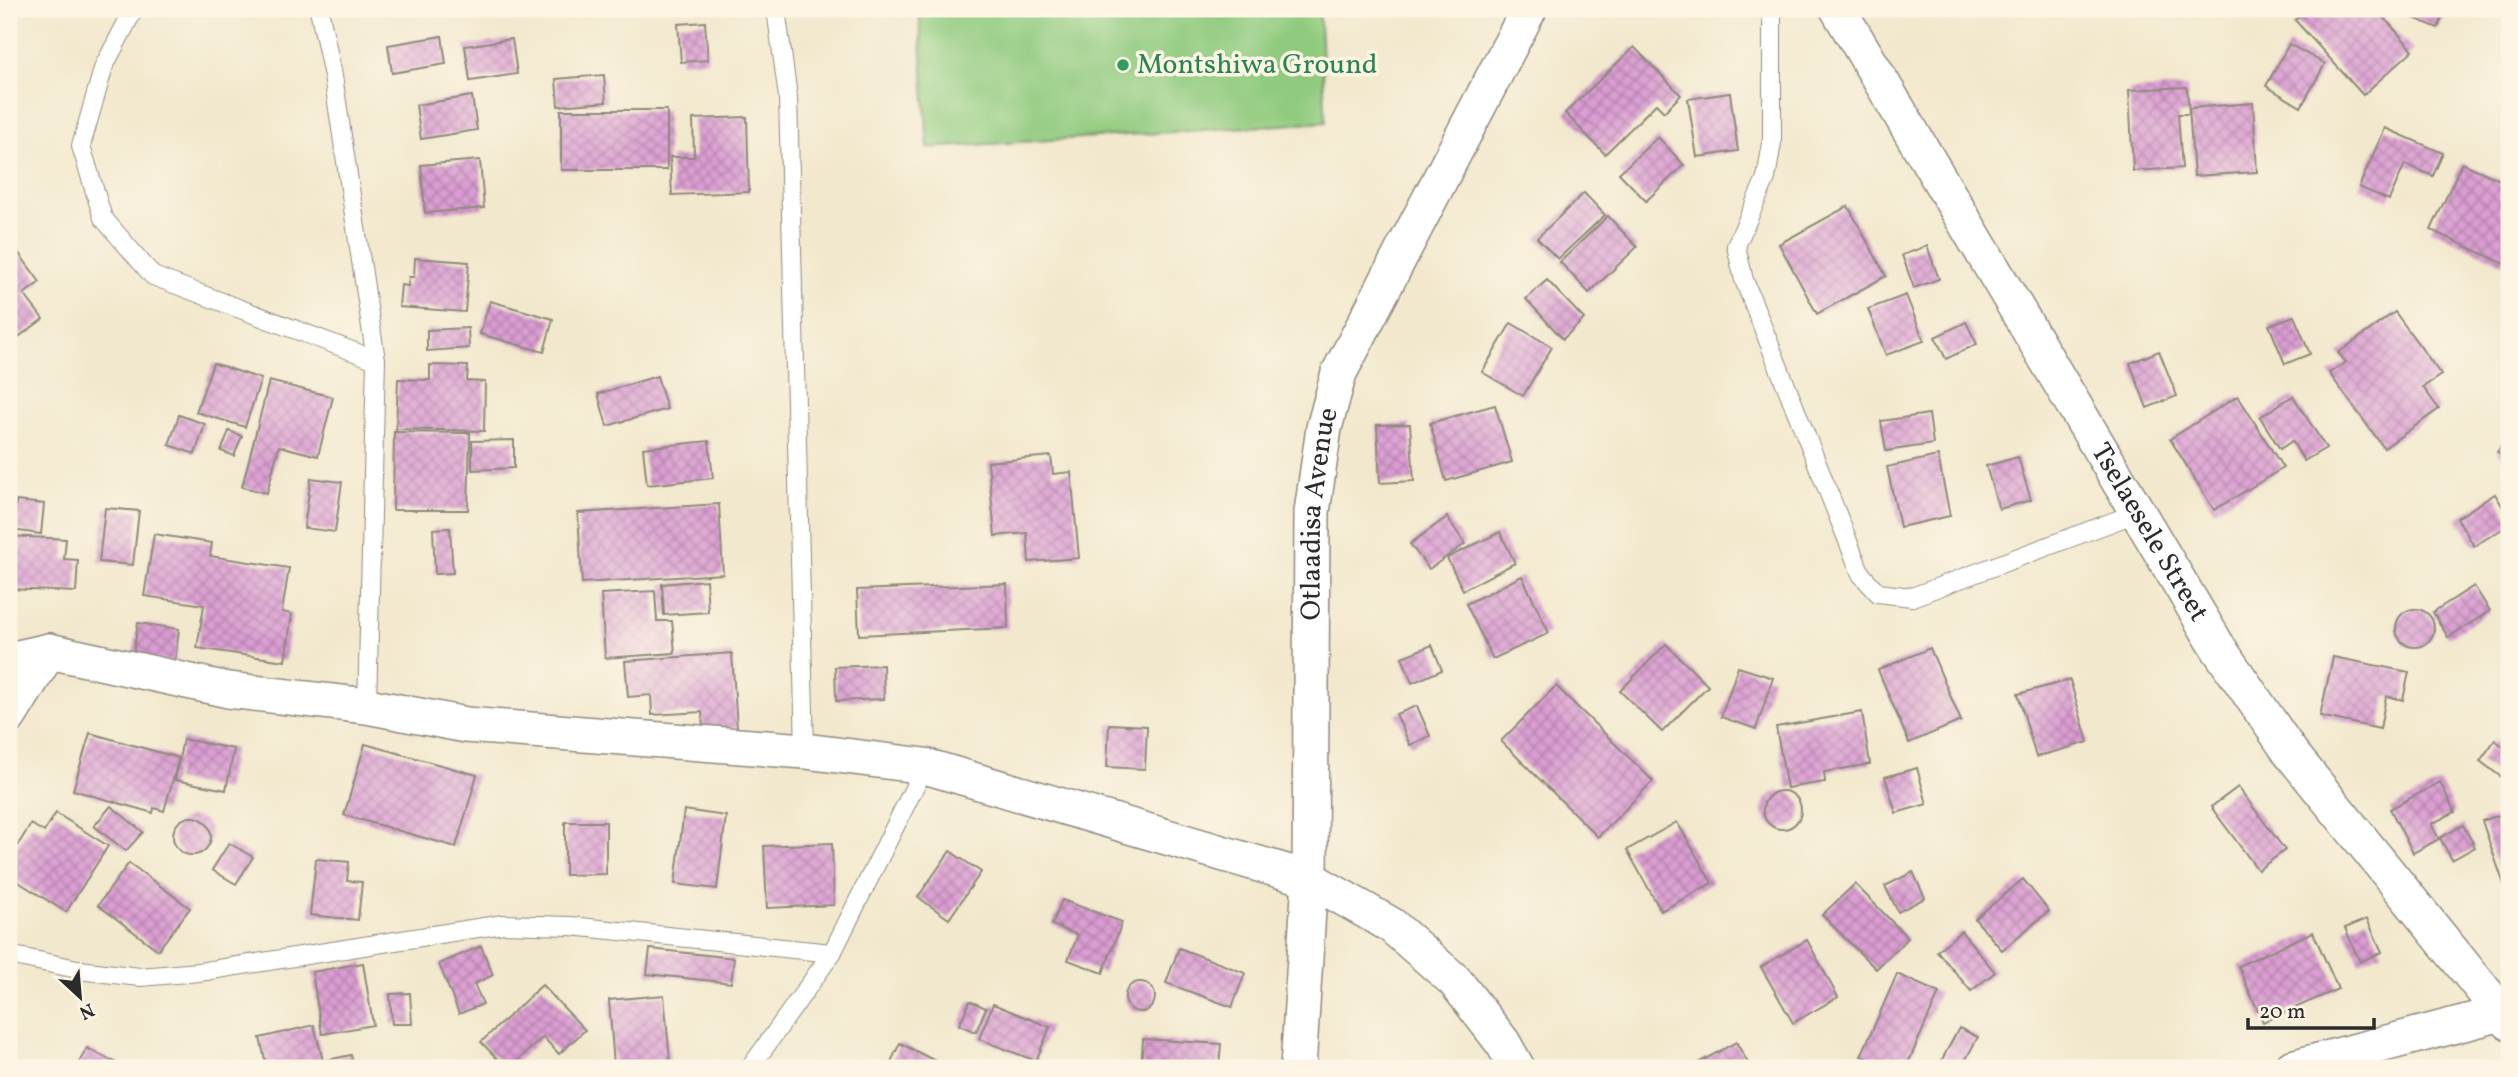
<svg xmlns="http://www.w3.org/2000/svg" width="2518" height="1077" font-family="Vollkorn,serif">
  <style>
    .green { fill: #8fca7e; stroke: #5d7a54; stroke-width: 2 }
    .building { fill: url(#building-cross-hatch) }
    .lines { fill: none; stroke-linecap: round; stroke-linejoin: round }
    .service-casing { stroke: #8e8a7c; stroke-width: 20 }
    .minor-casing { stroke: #8e8a7c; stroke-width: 38 }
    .service { stroke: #fff; stroke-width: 18 }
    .minor { stroke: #fff; stroke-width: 35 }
    .leisure-dot { fill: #2e9e5b; stroke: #fcf5e5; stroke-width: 2.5 }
    .labels { text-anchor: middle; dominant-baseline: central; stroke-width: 7; stroke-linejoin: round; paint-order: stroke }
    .leisure-label { font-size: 28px; fill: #27864d; stroke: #fcf5e5; text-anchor: start }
    .street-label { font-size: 28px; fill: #2b2b2b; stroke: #fcf5e5 }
  </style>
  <defs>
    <pattern id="building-cross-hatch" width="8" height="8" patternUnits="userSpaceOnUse" patternTransform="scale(1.75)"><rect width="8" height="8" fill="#db9ed3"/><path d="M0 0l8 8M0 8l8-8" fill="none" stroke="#b281ab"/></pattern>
  </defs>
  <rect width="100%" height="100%" fill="#fcf5e5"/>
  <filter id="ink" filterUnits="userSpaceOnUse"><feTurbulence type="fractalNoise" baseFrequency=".0143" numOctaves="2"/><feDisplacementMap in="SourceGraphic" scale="14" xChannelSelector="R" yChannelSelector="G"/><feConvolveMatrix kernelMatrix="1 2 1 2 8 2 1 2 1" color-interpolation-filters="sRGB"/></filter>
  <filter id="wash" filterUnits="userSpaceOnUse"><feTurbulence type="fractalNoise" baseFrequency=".00686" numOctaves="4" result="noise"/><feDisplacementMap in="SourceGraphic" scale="28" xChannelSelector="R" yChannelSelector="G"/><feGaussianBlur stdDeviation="1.57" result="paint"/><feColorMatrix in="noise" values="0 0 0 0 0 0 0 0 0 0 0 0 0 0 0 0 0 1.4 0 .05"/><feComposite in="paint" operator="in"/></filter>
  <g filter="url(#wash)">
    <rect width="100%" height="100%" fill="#f2e8cd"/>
    <path class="green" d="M919 9H1319L1326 122 928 148Z"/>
    <g id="blocks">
      <g class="building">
        <path d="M2308 9H2376L2413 50 2363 95 2295 20Z"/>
        <path d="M2392 9H2446L2438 28Z"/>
        <path d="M705 22 708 60 681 62 678 24Z"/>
        <path d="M442 36 446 64 392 73 388 45Z"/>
        <path d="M512 39 517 74 470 81 465 46Z"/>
        <path d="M2289 44 2325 64 2301 107 2266 86Z"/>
        <path d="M1634 47 1681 95 1664 112 1656 104 1605 154 1565 113Z"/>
        <path d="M604 75 606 102 558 106 556 79Z"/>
        <path d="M2187 87 2189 114H2178L2182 168 2133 171 2129 90Z"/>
        <path d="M1730 93 1738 151 1697 157 1688 99Z"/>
        <path d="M472 96 477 130 421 139 416 105Z"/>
        <path d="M2253 103 2257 172 2194 176 2189 108Z"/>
        <rect x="561" y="110" width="106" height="60"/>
        <path d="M747 117 749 192 672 195 670 157H694L693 119Z"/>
        <path d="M2385 128 2443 153 2433 176 2405 164 2389 200 2359 187Z"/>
        <path d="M1658 137 1684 165 1646 201 1619 173Z"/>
        <path d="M480 160 484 208 425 213 421 165Z"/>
        <path d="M2462 163 2509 184V224L2507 228 2509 229V266L2431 230Z"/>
        <path d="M1584 193 1605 215 1558 259 1537 238Z"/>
        <path d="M1848 206 1886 276 1817 314 1779 244Z"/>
        <path d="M1608 216 1637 247 1589 293 1560 262Z"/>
        <path d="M9 240 40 282 24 294 43 319 9 344Z"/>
        <path d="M1927 246 1939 279 1914 288 1902 255Z"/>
        <path d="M415 258 469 262 465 312 399 307 401 285 408 286 409 277H414Z"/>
        <path d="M1547 280 1584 319 1563 339 1526 299Z"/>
        <path d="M1906 295 1924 341 1886 355 1868 309Z"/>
        <path d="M490 301 553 319 544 352 480 334Z"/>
        <path d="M2395 312 2441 375 2423 387 2439 409 2384 448 2329 373 2346 362 2338 353Z"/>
        <path d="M2294 316 2310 354 2285 364 2269 325Z"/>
        <path d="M1966 322 1977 344 1946 359 1935 337Z"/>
        <path d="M1511 323 1552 347 1523 396 1482 372Z"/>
        <path d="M468 328 469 348 427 351V330Z"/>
        <path d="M2159 351 2177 396 2147 408 2130 363Z"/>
        <path d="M213 363 261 379 245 427 196 412Z"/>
        <path d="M430 365 468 366 467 381 485 382 484 431 396 429 398 379 430 380Z"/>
        <path d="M657 376 667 409 607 426 598 394Z"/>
        <path d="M269 381 333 397 318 456 279 446 267 493 242 487Z"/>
        <path d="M2238 396 2283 468 2214 510 2170 439Z"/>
        <path d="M2293 396 2326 448 2304 461 2292 441 2280 449 2260 417Z"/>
        <path d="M1495 405 1512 462 1446 481 1430 423Z"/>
        <path d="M1929 414 1933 444 1886 451 1881 421Z"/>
        <path d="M179 415 205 424 195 454 169 445Z"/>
        <path d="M1410 424 1414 481 1380 483 1377 425Z"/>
        <path d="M229 431 242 436 234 456 221 451Z"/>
        <path d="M394 432 470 433 468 510H393Z"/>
        <path d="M2509 436V461L2497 452Z"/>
        <path d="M514 440V468L472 470V441Z"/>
        <path d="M709 441 713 478 647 485 643 448Z"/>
        <path d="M1051 456 1053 474 1071 472 1079 558 1029 562 1027 533 995 536 988 462Z"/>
        <path d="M1938 456 1950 516 1900 527 1887 467Z"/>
        <path d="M2018 457 2031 500 1999 509 1986 466Z"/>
        <path d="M311 478 342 482 335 532 304 528Z"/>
        <path d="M2495 494 2509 517V525L2474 546 2457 518Z"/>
        <path d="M16 501 44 504 41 534 12 530Z"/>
        <path d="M719 504 723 574 582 583 578 513Z"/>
        <path d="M105 508 139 511 133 565 99 562Z"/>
        <path d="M1447 517 1465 544 1429 569 1410 544Z"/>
        <path d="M450 528 453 573 435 574 433 529Z"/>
        <path d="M1500 532 1515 563 1463 590 1447 558Z"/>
        <path d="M154 534 212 543 210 556 289 568 282 612 292 614 285 661 197 648 204 605 144 596Z"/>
        <path d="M9 536 66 539 64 559 78 560 76 592 9 589Z"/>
        <path d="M1522 576 1549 633 1493 659 1466 604Z"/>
        <path d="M706 580 708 612 664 615 662 584Z"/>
        <path d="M1007 584 1008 628 859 635 857 590Z"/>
        <path d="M2474 586 2490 611 2448 637 2433 612Z"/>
        <path d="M655 591 657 621H672L675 653 605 658 601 594Z"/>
        <circle cx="2415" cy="628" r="19"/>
        <path d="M138 623 179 629 175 662 133 656Z"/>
        <path d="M1666 644 1708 686 1662 732 1620 691Z"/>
        <path d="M1432 645 1442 670 1412 683 1402 657Z"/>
        <path d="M1930 648 1961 721 1909 743 1878 670Z"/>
        <path d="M732 653 737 728 703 730 702 712 652 715 651 695 628 697 625 661Z"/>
        <path d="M2333 657 2409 672 2403 700 2386 696 2380 729 2320 716Z"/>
        <path d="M883 665 884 699 836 701 835 667Z"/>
        <path d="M1738 667 1773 678 1756 729 1721 717Z"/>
        <path d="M2070 680 2088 742 2036 757 2018 694Z"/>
        <path d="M1556 686 1653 781 1598 837 1501 741Z"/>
        <path d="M1417 706 1430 736 1410 745 1396 714Z"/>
        <path d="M1862 712 1870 764 1824 772 1825 782 1787 788 1776 727Z"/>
        <path d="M1109 724 1147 726 1145 769 1107 767Z"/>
        <path d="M90 733 179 758 164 811 154 808 153 813 73 790Z"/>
        <path d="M183 739 234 749 226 790 175 780Z"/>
        <path d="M2495 740 2509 751V783L2480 761Z"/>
        <path d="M365 744 477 775 456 847 344 815Z"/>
        <path d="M1917 768 1927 804 1896 813 1885 777Z"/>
        <path d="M2440 782 2455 812 2431 824 2439 839 2413 853 2390 809Z"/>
        <path d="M2238 787 2285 850 2258 870 2211 807Z"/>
        <circle cx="1782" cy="810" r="19"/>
        <path d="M111 806 143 832 126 851 94 826Z"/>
        <path d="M684 810 726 816 717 889 675 884Z"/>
        <path d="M2509 812V899L2482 821Z"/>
        <path d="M56 813 108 846 66 912 9 876V859L31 824 44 832Z"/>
        <circle cx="192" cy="836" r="19"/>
        <path d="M565 822H606V874L565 875Z"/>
        <path d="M1677 822 1712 883 1661 911 1627 850Z"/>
        <path d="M2463 825 2475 847 2452 860 2440 838Z"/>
        <path d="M229 843 253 857 236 884 212 870Z"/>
        <path d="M832 843 834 905 767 908 764 846Z"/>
        <path d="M950 851 981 872 949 919 918 897Z"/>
        <path d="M316 859 349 862 347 881 362 882 358 920 310 915Z"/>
        <path d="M129 863 190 908 158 950 98 905Z"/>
        <path d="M1913 872 1925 898 1898 912 1885 886Z"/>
        <path d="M2023 879 2049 911 2002 950 1975 919Z"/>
        <path d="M1855 884 1908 938 1876 969 1822 915Z"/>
        <path d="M1062 900 1122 922 1103 973 1068 960 1078 935 1052 925Z"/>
        <path d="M2367 919 2382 952 2360 962 2345 928Z"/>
        <path d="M1961 931 1995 972 1971 991 1937 951Z"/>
        <path d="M2313 932 2338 989 2263 1022 2238 966Z"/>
        <path d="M1807 940 1838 997 1793 1023 1761 967Z"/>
        <path d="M481 946 493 975 474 984 483 1004 459 1014 439 964Z"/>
        <path d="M1179 948 1245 973 1232 1007 1166 983Z"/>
        <path d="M650 949 734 958 731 983 647 974Z"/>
        <path d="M363 963 373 1025 322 1034 312 972Z"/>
        <path d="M1897 974 1939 993 1906 1068H1889L1861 1056Z"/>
        <circle cx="1140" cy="997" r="15"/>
        <path d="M542 985 585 1030 559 1054 543 1037 510 1068H506L481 1042Z"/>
        <path d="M410 993 412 1024H392L390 994Z"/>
        <path d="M664 995 670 1061 614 1066 609 1000Z"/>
        <path d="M970 1001 986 1008 976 1032 959 1025Z"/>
        <path d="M993 1004 1050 1027 1036 1061 979 1039Z"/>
        <path d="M314 1025 323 1061 351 1055 354 1068H267L260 1038Z"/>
        <path d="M1959 1028 1978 1037 1961 1068H1949L1940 1063Z"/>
        <path d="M1143 1039 1221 1044 1219 1068H1141Z"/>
        <path d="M1736 1042 1751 1068H1689Z"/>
        <path d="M900 1043 949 1068H888Z"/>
        <path d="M87 1048 126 1068H76Z"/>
      </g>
    </g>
  </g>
  <g filter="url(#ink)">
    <use href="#blocks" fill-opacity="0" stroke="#8e8a7c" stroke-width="2"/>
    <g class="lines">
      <defs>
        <g id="service">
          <path d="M134 9 104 66 81 146 103 218 153 276 376 360"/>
          <path d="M319 9 333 76 376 360 367 706"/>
          <path d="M776 9 788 97 805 751"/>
          <path d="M1772 9V143L1766 178 1736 246 1744 280 1861 574 1878 593 1912 597 2139 512"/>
          <path d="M9 955 87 971 140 977 199 972 503 924 571 926 832 953"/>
          <path d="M750 1068 832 953 925 766"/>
        </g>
        <g id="minor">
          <path id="s1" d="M1838 9 2219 649 2290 752 2509 1022"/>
          <path d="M9 660 49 651 228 690 367 706 466 725 805 751 925 766 1310 879 1391 925 1455 981 1503 1043 1517 1068"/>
          <path d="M9 716 49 651"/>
          <path id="s2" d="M1298 1068 1310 879 1312 512 1324 428 1339 373 1529 9"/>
          <path d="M2292 1068 2509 1011"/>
        </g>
      </defs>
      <use href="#service" class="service-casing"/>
      <use href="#minor" class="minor-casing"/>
      <use href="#service" class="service"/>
      <use href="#minor" class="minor"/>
    </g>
  </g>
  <circle class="leisure-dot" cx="1123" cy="65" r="7"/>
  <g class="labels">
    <g class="leisure-label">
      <text x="1137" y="65">Montshiwa Ground</text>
    </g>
    <g class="street-label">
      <text stroke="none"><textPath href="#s2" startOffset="555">Otlaadisa Avenue</textPath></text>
      <text stroke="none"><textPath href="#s1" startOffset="609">Tselaesele Street</textPath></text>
    </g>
  </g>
  <rect width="2518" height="1077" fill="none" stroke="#fcf5e5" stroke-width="35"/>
  <g transform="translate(80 997) rotate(154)" stroke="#fcf5e5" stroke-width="5" paint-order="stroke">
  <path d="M0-5L12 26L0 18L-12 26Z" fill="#2b2b2b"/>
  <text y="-10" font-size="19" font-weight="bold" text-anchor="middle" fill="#2b2b2b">N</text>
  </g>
  <path d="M2248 1018v10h126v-10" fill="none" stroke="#2b2b2b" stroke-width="3.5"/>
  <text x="2259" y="1018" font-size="21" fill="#2b2b2b" stroke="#fcf5e5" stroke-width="5" paint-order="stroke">20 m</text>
</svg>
